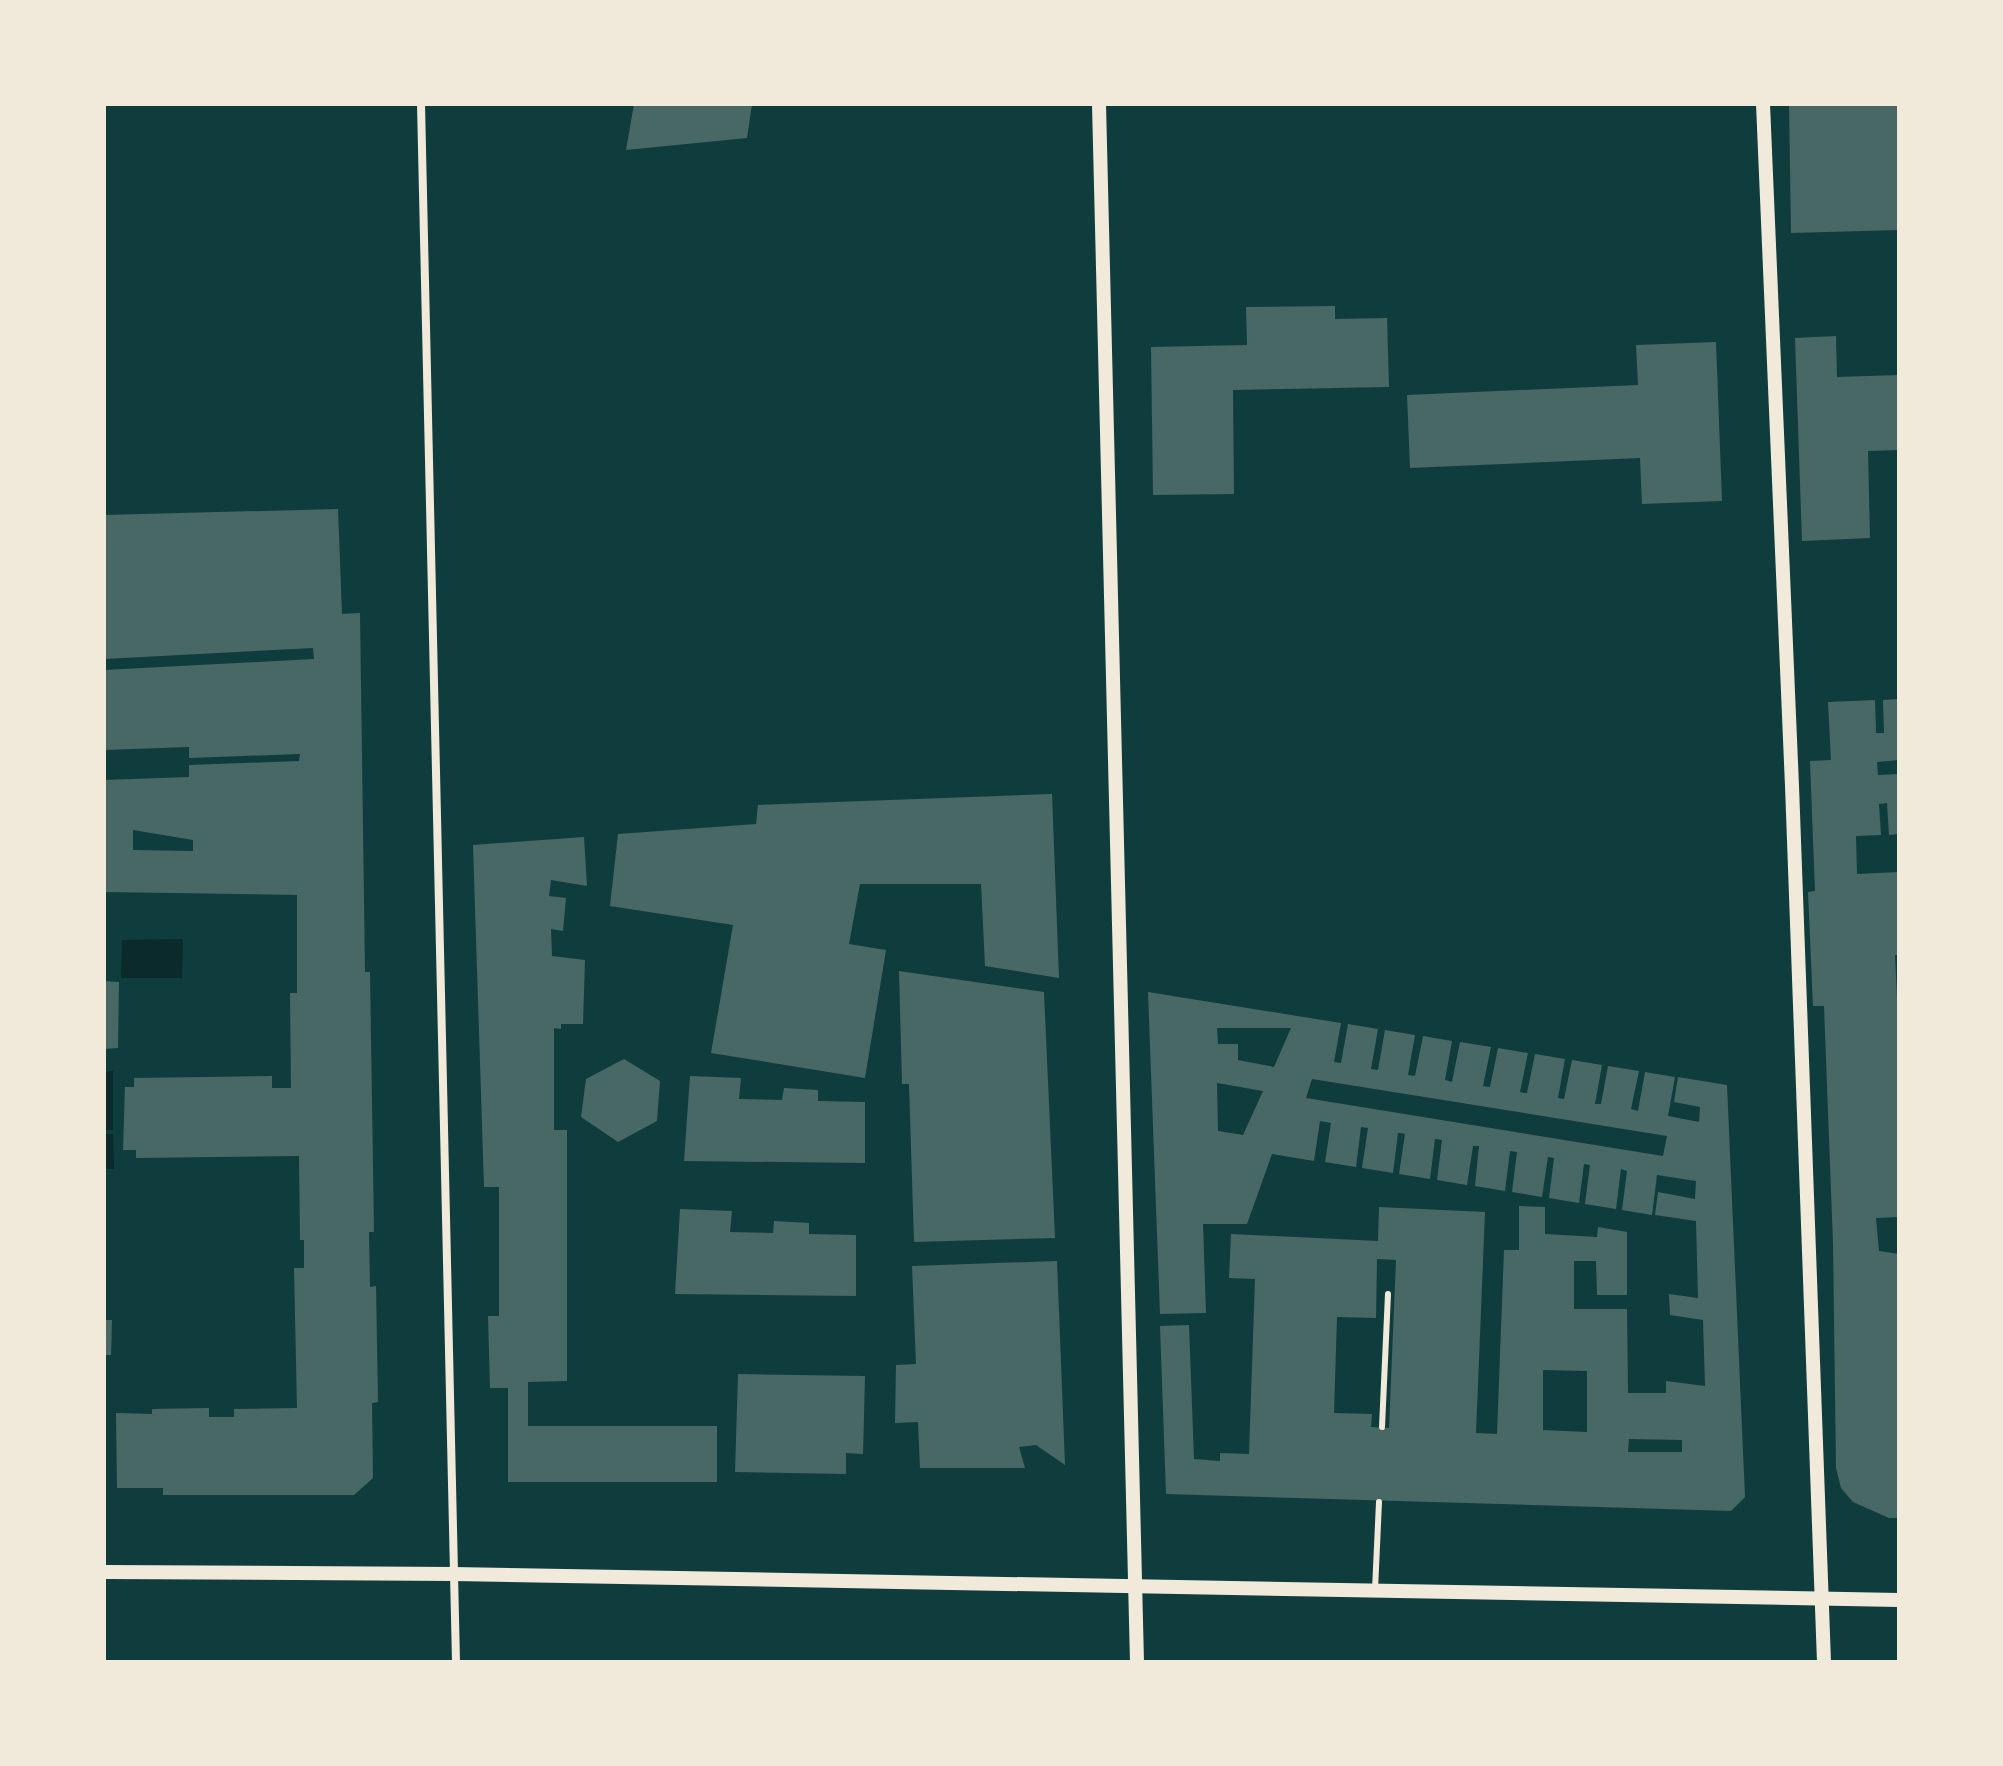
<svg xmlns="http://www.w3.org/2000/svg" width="2003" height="1766" font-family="'Sofia Sans Condensed',sans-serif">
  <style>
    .water { fill: #0a2a2b }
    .building { fill: #486865; fill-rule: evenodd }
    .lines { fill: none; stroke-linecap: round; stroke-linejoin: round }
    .service { stroke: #f1e9da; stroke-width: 6 }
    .minor { stroke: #f1e9da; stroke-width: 8 }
    .tertiary { stroke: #f1e9da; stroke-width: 14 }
  </style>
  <rect width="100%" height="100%" fill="#0f3d3e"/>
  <g class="water">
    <path d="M183 939 182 978H121L122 940Z"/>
    <path d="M113 1071V1130H104V1072Z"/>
    <path d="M104 1134H113L114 1169H104Z"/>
  </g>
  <g class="building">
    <path d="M634 104H752L747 138 626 150Z"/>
    <path d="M1789 104H1899V230L1791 233Z"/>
    <path d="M1335 306V319L1387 318 1389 387 1233 390 1234 494 1153 495 1151 347 1247 345 1246 307Z"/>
    <path d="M1836 336 1837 377 1899 375V450L1868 451 1870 538 1802 541 1795 338Z"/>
    <path d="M1716 342 1722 501 1642 504 1640 458 1410 468 1407 395 1638 385 1636 345Z"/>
    <path d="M338 509 342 614 360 613 365 972H370L374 1232H369L370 1287 376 1286 378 1402 372 1403 373 1478 354 1495H163V1488H117L116 1413 152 1414V1409L209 1408V1417H234V1409L297 1408 294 1268H304V1240H300L299 1156 136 1158V1150H123L125 1087H134V1078L272 1076V1088H291L290 993H297V895L104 892V780L189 777V765L299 761 300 754 189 758V747L104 750V670L314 659 313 648 104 659V515ZM133 830 193 840V851L133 850Z"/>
    <path d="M1898 699 1899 760 1877 762 1878 775 1899 774V834L1889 835 1887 803 1879 804 1881 835 1856 836 1857 874 1899 872V955H1895L1899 1041V1217L1876 1218 1879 1251 1899 1254V1518H1889L1853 1502 1841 1488 1836 1468 1833 1243 1824 1006H1813L1808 892 1815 891 1810 761 1831 760 1828 702 1875 700 1876 733H1884L1883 700Z"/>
    <path d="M1052 794 1059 978 985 966 981 884H860L849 944 886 950 865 1078 711 1053 733 925 610 906 618 834 756 824 758 805Z"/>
    <path d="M584 837 587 886 551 880 549 896 566 898 563 931 551 929 552 956 585 960 583 1024H561V1029L554 1028V1130H567V1381L528 1382V1426H717V1482H508V1388H490L488 1316H499V1187H484L473 845Z"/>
    <path d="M899 971 1044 992 1055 1238 914 1242 909 1084H902Z"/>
    <path d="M104 981 119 982 118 1048 104 1049Z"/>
    <path d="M1148 992 1341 1023 1334 1062 1341 1063 1348 1024 1378 1029 1371 1069 1378 1070 1385 1030 1415 1035 1408 1075 1415 1076 1423 1036 1452 1041 1445 1080 1452 1082 1460 1042 1491 1047 1483 1086 1490 1087 1498 1048 1528 1053 1520 1092 1524 1093H1527L1535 1054 1565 1059 1558 1098 1564 1099 1572 1060 1602 1065 1595 1104H1601L1608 1066 1639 1071 1631 1109 1638 1111 1645 1072 1675 1077 1668 1116 1699 1122 1700 1107 1674 1102 1678 1077 1727 1085 1745 1497 1731 1511 1166 1494 1160 1326 1189 1325 1194 1459 1220 1461V1453L1249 1454 1255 1279 1229 1278 1231 1234 1378 1241 1379 1207 1485 1212 1476 1433 1497 1434 1504 1250H1519V1206L1545 1207V1234L1597 1237 1598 1227 1627 1232V1295H1597L1596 1261H1574V1309H1627L1628 1393H1666V1381L1705 1386 1703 1320 1670 1315 1669 1294 1698 1298 1696 1221 1655 1215 1658 1192 1695 1199 1696 1181 1657 1175 1652 1215 1622 1210 1627 1171 1621 1169 1616 1209 1585 1204 1590 1165 1584 1164 1579 1203 1549 1198 1554 1158 1548 1157 1542 1197 1512 1192 1517 1152 1510 1151 1505 1191 1475 1186 1479 1146H1473L1467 1185 1437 1180 1442 1140 1435 1139 1430 1179 1399 1174 1405 1134 1401 1133H1398L1393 1173 1362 1168 1368 1128 1361 1127 1356 1167 1325 1162 1331 1123 1320 1121 1314 1161 1272 1154 1247 1224H1203L1206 1313 1160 1314ZM1217 1028H1291L1274 1067 1238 1060V1044H1218ZM1312 1079 1667 1136 1663 1156 1306 1098ZM1217 1083 1263 1091 1243 1135 1218 1131ZM1377 1259 1396 1260 1389 1428 1371 1427 1372 1414 1334 1413 1337 1317 1376 1318ZM1543 1370 1587 1371V1432L1543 1430ZM1629 1439 1682 1440V1452H1628Z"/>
    <path d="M624 1059 660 1081 657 1121 618 1142 581 1117 586 1079Z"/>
    <path d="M690 1076 741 1078 739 1099 782 1100 784 1088 818 1090V1101L865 1102V1163L684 1161Z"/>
    <path d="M680 1209 732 1211 730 1232 773 1233 774 1221 809 1223V1234L856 1235V1296L675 1294Z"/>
    <path d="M1057 1261 1065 1465 1036 1445 1019 1447 1025 1468H920L918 1422 895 1423 896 1365 916 1364 912 1266Z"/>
    <path d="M104 1320H112L111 1355H104Z"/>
    <path d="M738 1374 865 1376 863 1454 846 1453V1474L735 1472Z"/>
  </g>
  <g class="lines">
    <g class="service">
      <path d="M1382 1427 1388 1294"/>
      <path d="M1375 1590 1379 1502"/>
    </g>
    <path class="minor" d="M421 104 456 1662"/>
    <g class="tertiary">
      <path d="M1099 104 1137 1662"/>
      <path d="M1763 104 1792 786 1824 1662"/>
      <path d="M104 1572 453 1574 1899 1600"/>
    </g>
  </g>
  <rect width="2003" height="1766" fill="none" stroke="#f1e9da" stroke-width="212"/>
</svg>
